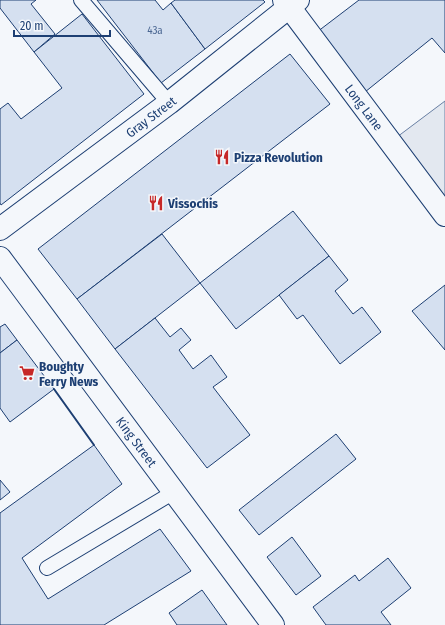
<svg xmlns="http://www.w3.org/2000/svg" width="445" height="625" font-family="'Fira Sans Condensed',sans-serif">
  <style>
    .parking { fill: #e3e8f0; stroke: #687fa3 }
    .building { fill: #d5e0f0; stroke: #1d3f73 }
    .lines { fill: none; stroke-linecap: round; stroke-linejoin: round }
    .service-casing { stroke: #1d3f73; stroke-width: 16 }
    .minor-casing { stroke: #1d3f73; stroke-width: 24 }
    .service { stroke: #f4f7fb; stroke-width: 14 }
    .minor { stroke: #f4f7fb; stroke-width: 22 }
    .wall { stroke: #1d3f73; stroke-width: 2 }
    .labels { text-anchor: middle; dominant-baseline: central; stroke-width: 3; stroke-linejoin: round; paint-order: stroke }
    .number-label { font-size: 11px; fill: #4b6792 }
    .street-label { font-size: 13px; fill: #1d3f73; stroke: #f4f7fb }
    .poi-label { font-size: 13px; font-weight: bold; fill: #1d3f73; stroke: #f4f7fb; text-anchor: start }
  </style>
  <rect width="100%" height="100%" fill="#f4f7fb"/>
  <path class="parking" d="M445 101V199L397 137Z"/>
  <g class="building">
    <path d="M0 0H36L31 4 55 34 34 52 0 8Z"/>
    <path d="M97 0H155L163 10 171 3 205 49 161 83Z"/>
    <path d="M175 0H263L265 2 205 49 171 3Z"/>
    <path d="M359 0H445V53L432 38 365 92 317 32Z"/>
    <path d="M82 14 144 94 1 205 0 203V109L8 103 21 119 62 88 34 52Z"/>
    <path d="M290 54 330 104 77 299 38 249Z"/>
    <path d="M293 211 329 256 236 329 200 283Z"/>
    <path d="M162 234 200 283 115 349 77 299Z"/>
    <path d="M329 256 348 280 335 291 353 314 362 307 381 332 340 364 303 315 297 319 279 295Z"/>
    <path d="M445 285V350L412 311Z"/>
    <path d="M155 318 170 337 181 328 191 340 179 350 193 369 211 355 227 377 213 387 250 435 207 468 115 349Z"/>
    <path d="M5 324 17 340 0 353V327Z"/>
    <path d="M17 340 54 389 10 422 0 408V353Z"/>
    <path d="M336 434 356 459 259 535 239 510Z"/>
    <path d="M94 445 122 484 22 558 48 599 160 529 191 571 104 625H0V513Z"/>
    <path d="M0 480 10 492 0 500Z"/>
    <path d="M292 537 321 576 296 595 267 557Z"/>
    <path d="M388 558 411 588 381 612 391 625H326L313 607 355 575 359 581Z"/>
    <path d="M202 590 227 625H177L169 613Z"/>
  </g>
  <g class="lines">
    <defs>
      <g id="service">
        <path d="M81 0 169 103"/>
        <path d="M47 568 174 492"/>
      </g>
      <g id="minor">
        <path id="s1" d="M284 0 445 215"/>
        <path id="s2" d="M0 229 169 103 298 0"/>
        <path id="s3" d="M0 258 273 625"/>
      </g>
    </defs>
    <use href="#service" class="service-casing"/>
    <use href="#minor" class="minor-casing"/>
    <use href="#service" class="service"/>
    <use href="#minor" class="minor"/>
    <path class="wall" d="M54 389 94 445"/>
  </g>
  <defs>
    <symbol id="restaurant-bare" viewBox="-9 -9 18 18"><path d="M-5-6h1v4h1v-4h1v4h1v-4h1v5L-1.5 .5V6h-2V.5L-5-1ZM5-6V6H3V1.5H1.5Q1.5-4 5-6Z" fill="#c62828" stroke="#f4f7fb" stroke-width="2.5" paint-order="stroke"/></symbol>
    <symbol id="supermarket-bare" viewBox="-9 -9 18 18"><path d="M-6-5.5h2.5l.6 2H6L4.5 2H-2.5L-4.4-4H-6ZM-1.5 3.2a1.3 1.3 0 1 0 .1 0ZM3 3.2a1.3 1.3 0 1 0 .1 0Z" fill="#c62828" stroke="#f4f7fb" stroke-width="2.5" paint-order="stroke"/></symbol>
  </defs>
  <g fill-rule="evenodd">
    <use href="#restaurant-bare" x="211" y="146" width="22" height="22"/>
    <use href="#restaurant-bare" x="145" y="192" width="22" height="22"/>
    <use href="#supermarket-bare" x="16" y="362" width="22" height="22"/>
  </g>
  <g class="labels">
    <g class="number-label">
      <text x="155" y="30">43a</text>
    </g>
    <g class="street-label">
      <text stroke="none"><textPath href="#s1" startOffset="134">Long Lane</textPath></text>
      <text stroke="none"><textPath href="#s2" startOffset="188">Gray Street</textPath></text>
      <text stroke="none"><textPath href="#s3" startOffset="229">King Street</textPath></text>
    </g>
    <g class="poi-label">
      <text x="234" y="157">Pizza Revolution</text>
      <text x="168" y="203">Vissochis</text>
      <text x="39" y="366">Boughty<tspan x="39" dy="15">Ferry News</tspan></text>
    </g>
  </g>
  <path d="M14 30v6h96v-6" fill="none" stroke="#1d3f73" stroke-width="2"/>
  <text x="20" y="30" font-size="12" fill="#1d3f73" stroke="#f4f7fb" stroke-width="3" paint-order="stroke">20 m</text>
</svg>
